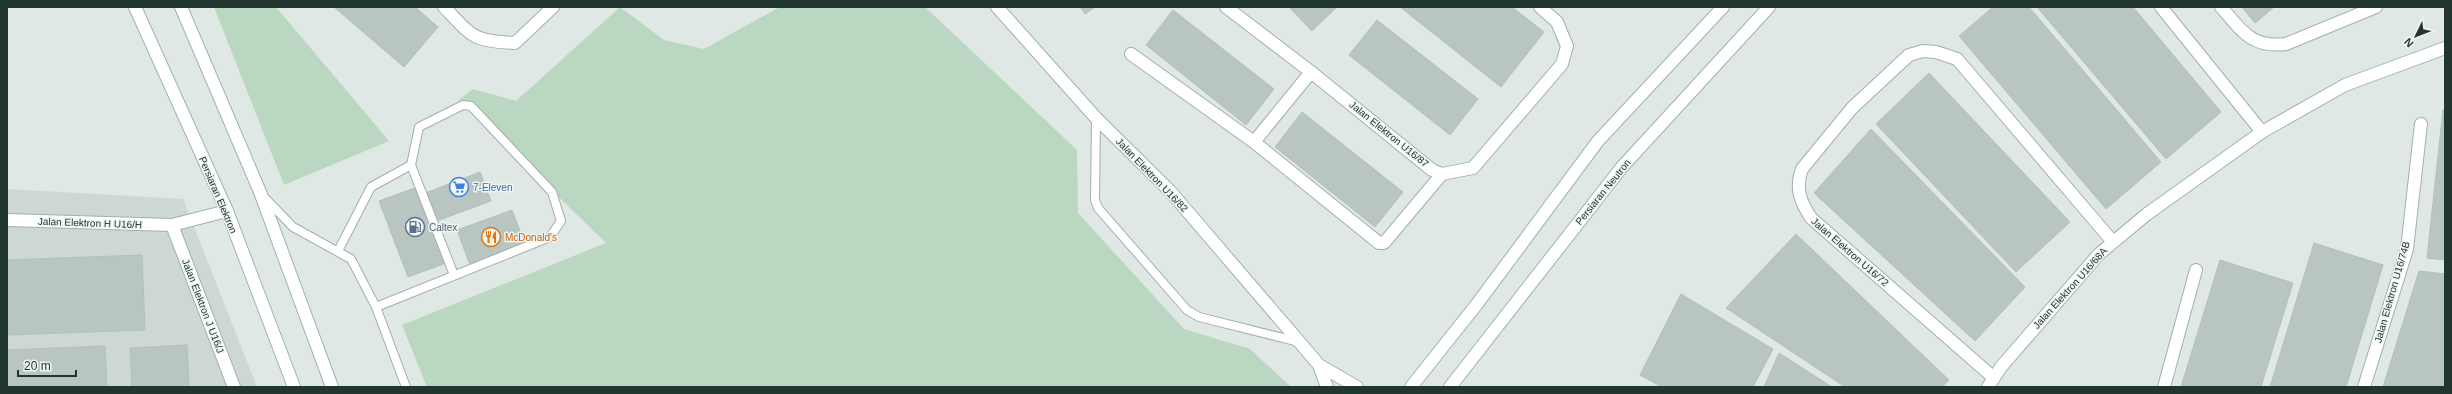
<svg xmlns="http://www.w3.org/2000/svg" width="2452" height="394" font-family="Arial,sans-serif">
  <style>
    .built { fill: #cdd8d3 }
    .green { fill: #bad7c1 }
    .building { fill: #b8c5c0; stroke: #b2c1ba }
    .lines { fill: none; stroke-linecap: round; stroke-linejoin: round }
    .lane-casing { stroke: #a3afaa; stroke-width: 10 }
    .street-casing { stroke: #a3afaa; stroke-width: 14 }
    .secondary-casing { stroke: #a0b3ab; stroke-width: 14 }
    .lane { stroke: #fff; stroke-width: 8 }
    .street { stroke: #fff; stroke-width: 12 }
    .secondary { stroke: #fff; stroke-width: 12 }
    .labels { text-anchor: middle; dominant-baseline: central; stroke-width: 3; stroke-linejoin: round; paint-order: stroke }
    .street-label { font-size: 10px; fill: #223630; stroke: #eff5f2 }
    .shop-label { font-size: 10px; fill: #366cbe; stroke: #eff5f2; text-anchor: start }
    .service-label { font-size: 10px; fill: #4e5e75; stroke: #eff5f2; text-anchor: start }
    .food-label { font-size: 10px; fill: #c56008; stroke: #eff5f2; text-anchor: start }
  </style>
  <rect width="100%" height="100%" fill="#dfe8e4"/>
  <path class="built" d="M7 189 183 199 257 387H7Z"/>
  <g class="green">
    <path d="M214 7H276L389 141 284 185Z"/>
    <path d="M620 7 664 40 704 49 780 7H925L1077 150 1078 213 1184 329 1250 349 1291 387H427L402 325 606 243 459 100 473 89 516 101Z"/>
  </g>
  <g class="building">
    <path d="M334 7H415L438 27 404 67Z"/>
    <path d="M1080 7H1095L1085 14Z"/>
    <path d="M1289 7H1337L1312 31Z"/>
    <path d="M1400 7H1512L1544 32 1501 87Z"/>
    <path d="M1993 7H2029L2161 162 2106 209 1959 36Z"/>
    <path d="M2037 7H2133L2221 112 2166 159Z"/>
    <path d="M2242 7H2274L2255 23Z"/>
    <path d="M1173 10 1274 89 1246 125 1146 45Z"/>
    <path d="M1377 20 1478 99 1450 135 1349 55Z"/>
    <path d="M1929 73 2070 222 2016 272 1876 124Z"/>
    <path d="M2443 110H2445V260L2427 258Z"/>
    <path d="M1302 112 1403 192 1375 227 1275 147Z"/>
    <path d="M1871 129 2025 287 1975 341 1814 193Z"/>
    <path d="M480 172 491 201 434 222 423 194Z"/>
    <path d="M420 186 449 262 408 277 379 201Z"/>
    <path d="M512 210 525 244 470 265 457 230Z"/>
    <path d="M1796 234 1949 380 1942 387H1845L1726 308Z"/>
    <path d="M2314 243 2383 265 2346 387H2270Z"/>
    <path d="M142 255 145 330 7 335V260Z"/>
    <path d="M2220 260 2293 283 2261 387H2181Z"/>
    <path d="M2419 271 2445 274V387H2383Z"/>
    <path d="M1681 294 1773 349 1753 387H1662L1640 375Z"/>
    <path d="M187 345 189 387H132L130 348Z"/>
    <path d="M105 346 107 387H7V350Z"/>
    <path d="M1779 353 1832 387H1764Z"/>
  </g>
  <g class="lines">
    <defs>
      <g id="lane">
        <path d="M1096 118 1095 200 1098 208 1187 310 1199 317 1299 342"/>
        <path d="M411 165 454 275"/>
        <path d="M264 197 293 227 351 259 376 307 406 387"/>
        <path d="M338 251 371 187 411 165 419 127 463 105 471 106 552 192 561 221 550 237 376 307"/>
      </g>
      <g id="street">
        <path d="M444 7C473 37 472 41 515 43L553 7"/>
        <path d="M1226 7 1311 72 1432 170 1442 174 1473 168 1562 64 1567 46 1557 22 1540 7"/>
        <path d="M2161 7 2262 132"/>
        <path d="M2221 7C2242 31 2251 48 2286 44L2376 7"/>
        <path d="M1131 54 1254 142 1379 243H1384L1442 174"/>
        <path d="M1254 142 1311 72"/>
        <path d="M7 220 172 225 227 211"/>
        <path d="M172 225 234 387"/>
        <path d="M1994 378 1811 218C1800 201 1795 188 1802 169L1852 108 1909 55 1923 51 1936 52 1957 59 2113 242"/>
        <path d="M2164 387 2196 270"/>
        <path d="M2364 387 2407 249 2421 124"/>
      </g>
      <g id="secondary">
        <path d="M135 7 227 211 294 387"/>
        <path d="M181 7 260 192 332 387"/>
        <path d="M997 7 1096 118 1170 191 1319 365 1357 387"/>
        <path d="M1319 365 1327 387"/>
        <path d="M1411 387 1477 304 1598 141 1723 7"/>
        <path d="M1450 387 1622 167 1769 7"/>
        <path d="M1988 387 2001 367 2099 254 2147 214 2262 132 2345 85 2445 48"/>
      </g>
    </defs>
    <use href="#lane" class="lane-casing"/>
    <use href="#street" class="street-casing"/>
    <use href="#secondary" class="secondary-casing"/>
    <use href="#lane" class="lane"/>
    <use href="#street" class="street"/>
    <use href="#secondary" class="secondary"/>
  </g>
  <defs>
    <symbol id="supermarket-ring" viewBox="-11 -11 22 22"><circle r="9.5" fill="#eff5f2" stroke="#3f7fe0" stroke-width="1.5"/><path d="M-6-5.5h2.5l.6 2H6L4.5 2H-2.5L-4.4-4H-6ZM-1.5 3.2a1.3 1.3 0 1 0 .1 0ZM3 3.2a1.3 1.3 0 1 0 .1 0Z" fill="#3f7fe0"/></symbol>
    <symbol id="fuel-ring" viewBox="-11 -11 22 22"><circle r="9.5" fill="#eff5f2" stroke="#5c6f8a" stroke-width="1.5"/><path d="M-5.5-6h7V0h2V4h1.3V-2.5L3-4.5l.8-.8L6-3V5H2.5V1h-1V6h-7ZM-4.2-4.7v3.2H.2V-4.7Z" fill="#5c6f8a"/></symbol>
    <symbol id="restaurant-ring" viewBox="-11 -11 22 22"><circle r="9.5" fill="#eff5f2" stroke="#e8710a" stroke-width="1.5"/><path d="M-5-6h1v4h1v-4h1v4h1v-4h1v5L-1.5 .5V6h-2V.5L-5-1ZM5-6V6H3V1.5H1.5Q1.5-4 5-6Z" fill="#e8710a"/></symbol>
  </defs>
  <g fill-rule="evenodd">
    <use href="#supermarket-ring" x="448" y="176" width="22" height="22"/>
    <use href="#fuel-ring" x="404" y="216" width="22" height="22"/>
    <use href="#restaurant-ring" x="480" y="226" width="22" height="22"/>
  </g>
  <g class="labels">
    <g class="street-label">
      <text transform="translate(1389 134) rotate(39)">Jalan Elektron U16/87</text>
      <text transform="translate(1152 175) rotate(46)">Jalan Elektron U16/82</text>
      <text transform="translate(1603 192) rotate(-51)">Persiaran Neutron</text>
      <text transform="translate(218 195) rotate(67)">Persiaran Elektron</text>
      <text transform="translate(90 223) rotate(2)">Jalan Elektron H U16/H</text>
      <text transform="translate(1850 252) rotate(41)">Jalan Elektron U16/72</text>
      <text transform="translate(2070 288) rotate(-48)">Jalan Elektron U16/68A</text>
      <text transform="translate(2392 292) rotate(-74)">Jalan Elektron U16/74B</text>
      <text transform="translate(203 306) rotate(69)">Jalan Elektron J U16/J</text>
    </g>
    <g class="shop-label">
      <text x="473" y="187">7-Eleven</text>
    </g>
    <g class="service-label">
      <text x="429" y="227">Caltex</text>
    </g>
    <g class="food-label">
      <text x="505" y="237">McDonald's</text>
    </g>
  </g>
  <rect width="2452" height="394" fill="none" stroke="#223630" stroke-width="16"/>
  <g transform="translate(2416 36) rotate(227)" stroke="#eff5f2" stroke-width="3" paint-order="stroke">
  <path d="M0-3L7 15L0 10L-7 15Z" fill="#223630"/>
  <text y="-6" font-size="11" font-weight="bold" text-anchor="middle" fill="#223630">N</text>
  </g>
  <path d="M18 370v6h58v-6" fill="none" stroke="#223630" stroke-width="2"/>
  <text x="24" y="370" font-size="12" fill="#223630" stroke="#eff5f2" stroke-width="3" paint-order="stroke">20 m</text>
</svg>
